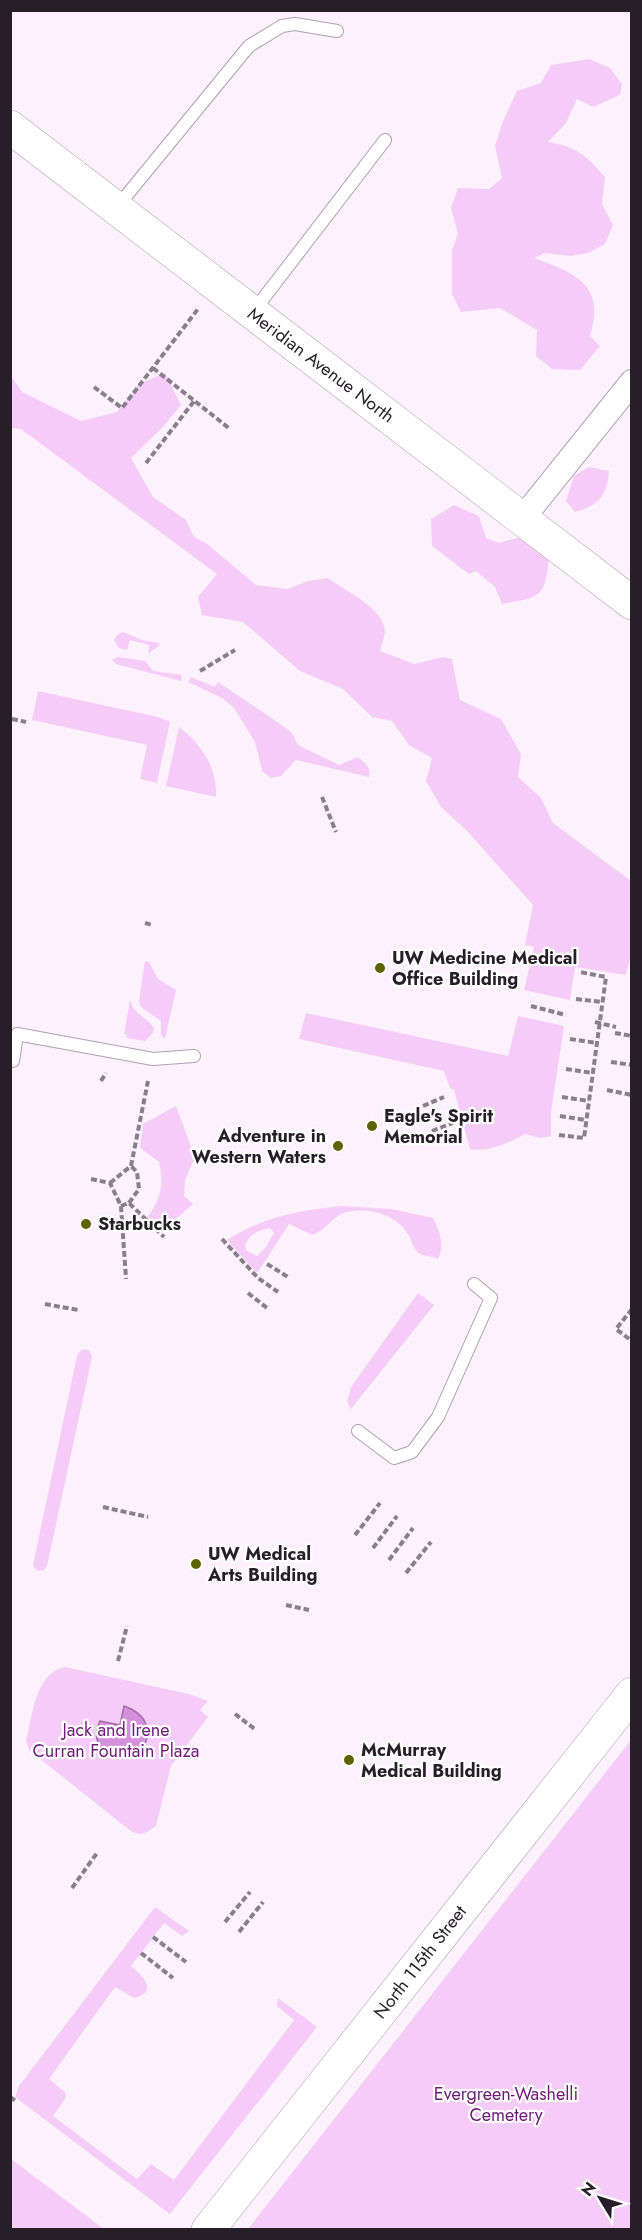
<svg xmlns="http://www.w3.org/2000/svg" width="642" height="2240" font-family="Jost,sans-serif">
  <style>
    .green { fill: #f5ccf8; fill-rule: evenodd }
    .water { fill: #d590db; stroke: #a16ea5; stroke-width: 1.5 }
    .lines { fill: none; stroke-linecap: round; stroke-linejoin: round }
    .lane-casing { stroke: #b19eb3; stroke-width: 14 }
    .street-casing { stroke: #b19eb3; stroke-width: 26 }
    .secondary-casing { stroke: #b19eb3; stroke-width: 34 }
    .path { stroke: #897f8a; stroke-width: 4; stroke-dasharray: 6 3; stroke-linecap: butt }
    .lane { stroke: #fff; stroke-width: 12 }
    .street { stroke: #fff; stroke-width: 24 }
    .secondary { stroke: #fff; stroke-width: 33 }
    .poi-dot { fill: #5d6300; stroke: #fff; stroke-width: 2 }
    .labels { text-anchor: middle; dominant-baseline: central; stroke-width: 4.5; stroke-linejoin: round; paint-order: stroke }
    .street-label { font-size: 18px; fill: #271f28; stroke: #fff }
    .poi-label { font-size: 18px; font-weight: bold; fill: #271f28; stroke: #fff; text-anchor: start }
    .park-label { font-size: 18px; fill: #6d1a76; stroke: #fff }
  </style>
  <rect width="100%" height="100%" fill="#fdf1fe"/>
  <g class="green">
    <path d="M589 59 610 68 622 84 620 95 593 107 577 99 566 123 548 142C577 147 586 155 605 177L602 204 613 225 605 244 588 253 570 256 545 253 534 258C575 273 606 284 590 336L600 346 580 370 552 369 536 356 537 330 500 308 461 312 452 294V250L458 234 451 208 458 188 489 189 502 178 495 146 503 121 517 91 541 83 551 65Z"/>
    <path d="M165 373 181 405 162 428 131 458 153 497 186 520 194 537 206 543 256 585 288 589 308 581 328 578C345 591 386 609 385 633 384 639 381 646 380 651L414 664 443 657 452 659 460 700 501 719 521 754 518 777 541 798 553 823 631 881V954L626 975 575 967 570 1000 524 990 534 947 525 945 533 905 468 832 441 807 426 781 432 758 409 745 392 721 372 717 343 689 300 671 243 622 202 615 198 597 217 574 21 429 11 428V376L22 392 81 421 117 412 139 384Z"/>
    <path d="M589 467 609 471C607 496 599 505 575 512L566 501 574 476Z"/>
    <path d="M454 505 479 516 486 538 499 543 527 535 549 557C545 598 541 597 502 604L495 587 476 571 469 574 432 546 431 519Z"/>
    <path d="M123 632 142 640 158 643 160 645 148 654 149 645 130 640 127 650 119 648 114 640 117 635Z"/>
    <path d="M118 657 145 661 153 671 182 675 181 681 116 664 112 660Z"/>
    <path d="M191 677 215 687 218 682 283 726 292 733 298 745 339 765 358 757C365 763 371 767 369 777L296 760 281 776 271 778 262 771 255 742 234 708 222 698 188 682Z"/>
    <path d="M38 691 158 717 170 722 157 783 140 779 147 745 32 720Z"/>
    <path d="M179 727C202 745 217 767 216 797L166 786Z"/>
    <path d="M145 961 149 962 158 979 176 990 165 1039 161 1035V1021L141 1007 139 1001Z"/>
    <path d="M130 1000C134 1015 146 1016 154 1028L153 1033 145 1041 127 1038V1035L124 1034Z"/>
    <path d="M306 1013 508 1056 518 1016 564 1026 551 1112V1136L540 1138 525 1134C511 1142 486 1153 470 1149L454 1090 450 1088 444 1071 299 1039Z"/>
    <path d="M176 1106 195 1157 185 1180 184 1196 193 1204 162 1231 147 1218C161 1199 164 1185 159 1162L140 1148 143 1124Z"/>
    <path d="M342 1206 391 1209 433 1218C440 1232 445 1245 438 1259 432 1256 425 1256 420 1254 413 1250 412 1240 408 1234 396 1214 368 1207 346 1212 332 1216 326 1231 312 1235L289 1224 258 1272 255 1271 227 1240C262 1217 301 1210 342 1206ZM270 1228 274 1233 266 1247 257 1256 247 1251 245 1246C249 1234 259 1230 270 1228Z"/>
    <path d="M418 1293 434 1305 351 1409 347 1402 351 1387Z"/>
    <path d="M85 1349 90 1351 92 1357 47 1566 44 1570 39 1571 33 1567 34 1560 77 1356 80 1351Z"/>
    <path d="M65 1667 189 1694 208 1701 200 1710 208 1717 171 1766 156 1826 145 1833 139 1834 132 1832 29 1750 26 1740C33 1715 35 1673 65 1667Z"/>
    <path d="M631 1740V2229H248Z"/>
    <path d="M155 1907 189 1931 182 1936 164 1923 131 1966C142 1975 160 1992 134 1998L115 1987 49 2079 66 2093 65 2099 53 2116 137 2179 151 2164 174 2180 294 2020 277 2006 278 1998 317 2027 170 2214 15 2097 19 2086Z"/>
    <path d="M10 2159H11L104 2229H11Z"/>
  </g>
  <path class="water" d="M124 1706C175 1724 132 1782 101 1747 94 1739 96 1730 100 1721L120 1725Z"/>
  <g class="lines">
    <defs>
      <g id="lane">
        <path d="M117 207 249 46 282 26 295 24 337 31"/>
        <path d="M253 312 385 140"/>
        <path d="M13 1061 17 1034 153 1059 194 1056"/>
        <path d="M358 1431 394 1458 412 1452 438 1417 491 1298 474 1284"/>
      </g>
      <path id="street" d="M522 519 632 382"/>
      <g id="secondary">
        <path d="M10 127 632 603"/>
        <path d="M208 2230 632 1694"/>
      </g>
    </defs>
    <use href="#lane" class="lane-casing"/>
    <use href="#street" class="street-casing"/>
    <use href="#secondary" class="secondary-casing"/>
    <g class="path">
      <path d="M153 368 230 429"/>
      <path d="M94 387 122 408 198 309"/>
      <path d="M146 463 195 400"/>
      <path d="M200 671 235 650"/>
      <path d="M12 719 26 722"/>
      <path d="M322 797 336 832"/>
      <path d="M145 923 152 925"/>
      <path d="M576 999 602 1002"/>
      <path d="M531 1006 566 1015"/>
      <path d="M631 1006H632"/>
      <path d="M595 1022 616 1027"/>
      <path d="M615 1033 632 1036"/>
      <path d="M570 1039 597 1043"/>
      <path d="M611 1062 632 1065"/>
      <path d="M566 1069 593 1073"/>
      <path d="M101 1081 106 1073"/>
      <path d="M607 1090 632 1095"/>
      <path d="M562 1097 589 1101"/>
      <path d="M423 1106 444 1097"/>
      <path d="M560 1116 586 1120"/>
      <path d="M432 1131 453 1123"/>
      <path d="M559 1135 584 1138 606 977 580 972"/>
      <path d="M91 1179 110 1183 121 1206 126 1279"/>
      <path d="M110 1183 131 1166 148 1081"/>
      <path d="M129 1203 139 1189 137 1172 131 1166"/>
      <path d="M121 1206 129 1203 164 1237"/>
      <path d="M222 1239 258 1278 278 1292"/>
      <path d="M267 1264 288 1277"/>
      <path d="M248 1293 267 1308"/>
      <path d="M45 1304 78 1310"/>
      <path d="M632 1309 616 1329 632 1341"/>
      <path d="M103 1507 148 1517"/>
      <path d="M355 1535 380 1503"/>
      <path d="M373 1548 397 1516"/>
      <path d="M389 1560 413 1528"/>
      <path d="M406 1573 431 1542"/>
      <path d="M293 1577 315 1582"/>
      <path d="M286 1605 309 1610"/>
      <path d="M118 1661 127 1626"/>
      <path d="M235 1714 256 1730"/>
      <path d="M72 1888 97 1853"/>
      <path d="M225 1922 250 1892"/>
      <path d="M239 1932 263 1902"/>
      <path d="M153 1937 186 1962"/>
      <path d="M141 1953 173 1978"/>
      <path d="M10 2097 17 2102"/>
    </g>
    <use href="#lane" class="lane"/>
    <use href="#street" class="street"/>
    <use href="#secondary" class="secondary"/>
  </g>
  <g class="poi-dot">
    <circle cx="380" cy="968" r="6"/>
    <circle cx="372" cy="1126" r="6"/>
    <circle cx="338" cy="1146" r="6"/>
    <circle cx="86" cy="1224" r="6"/>
    <circle cx="196" cy="1564" r="6"/>
    <circle cx="349" cy="1760" r="6"/>
  </g>
  <g class="labels">
    <g class="street-label">
      <text transform="translate(321 365) rotate(37)">Meridian Avenue North</text>
      <text transform="translate(420 1962) rotate(-52)">North 115th Street</text>
    </g>
    <g class="poi-label">
      <text x="392" y="958">UW Medicine Medical<tspan x="392" dy="21">Office Building</tspan></text>
      <text x="384" y="1116">Eagle's Spirit<tspan x="384" dy="21">Memorial</tspan></text>
      <text x="326" y="1136" text-anchor="end">Adventure in<tspan x="326" dy="21">Western Waters</tspan></text>
      <text x="98" y="1224">Starbucks</text>
      <text x="208" y="1554">UW Medical<tspan x="208" dy="21">Arts Building</tspan></text>
      <text x="361" y="1750">McMurray<tspan x="361" dy="21">Medical Building</tspan></text>
    </g>
    <g class="park-label">
      <text x="116" y="1730">Jack and Irene<tspan x="116" dy="21">Curran Fountain Plaza</tspan></text>
      <text x="506" y="2094">Evergreen-Washelli<tspan x="506" dy="21">Cemetery</tspan></text>
    </g>
  </g>
  <rect width="642" height="2240" fill="none" stroke="#271f28" stroke-width="24"/>
  <g transform="translate(600 2198) rotate(308)" stroke="#ffffff" stroke-width="4.5" paint-order="stroke">
  <path d="M0-4.5L10 22L0 15L-10 22Z" fill="#271f28"/>
  <text y="-9" font-size="16" font-weight="bold" text-anchor="middle" fill="#271f28">N</text>
  </g>
</svg>
